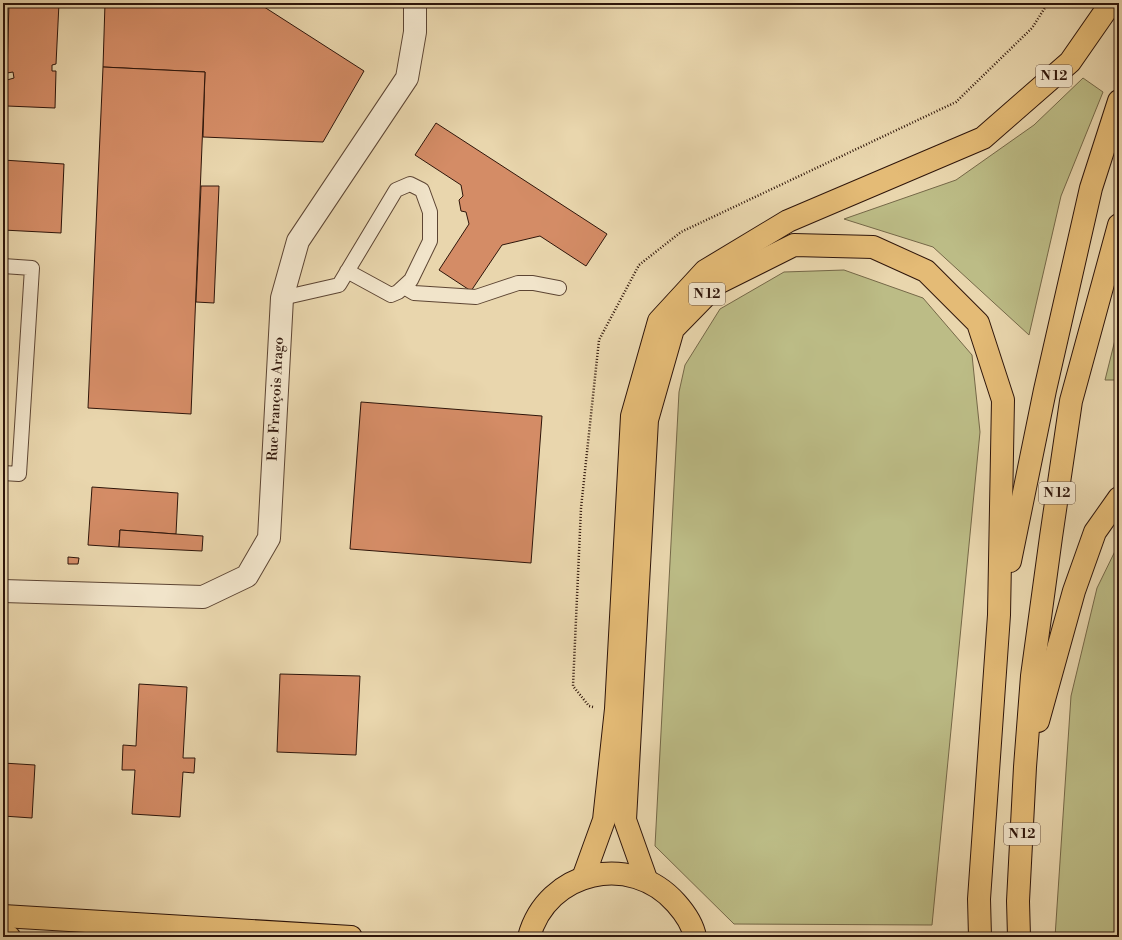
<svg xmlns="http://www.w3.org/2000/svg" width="1122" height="940" font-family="'Libre Bodoni',serif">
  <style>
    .green { fill: #bcbc86; stroke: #756848 }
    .building { fill: #d48c66; stroke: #2e150a }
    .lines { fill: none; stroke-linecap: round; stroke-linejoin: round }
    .service-casing { stroke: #5d4533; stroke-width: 16 }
    .minor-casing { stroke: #5d4533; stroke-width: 24 }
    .primary-casing { stroke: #2e150a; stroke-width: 24 }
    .trunk-casing { stroke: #2e150a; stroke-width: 24 }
    .path { stroke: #2e150a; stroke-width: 2.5; stroke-dasharray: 1 2; stroke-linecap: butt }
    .service { stroke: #f1e4ca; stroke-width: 14 }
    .minor { stroke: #f1e4ca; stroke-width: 22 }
    .primary { stroke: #e4bb76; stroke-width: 22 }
    .trunk { stroke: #e4bb76; stroke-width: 22 }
    .labels { text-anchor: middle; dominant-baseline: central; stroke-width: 3; stroke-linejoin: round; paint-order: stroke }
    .shield { fill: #f1e4ca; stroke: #685344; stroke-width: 1 }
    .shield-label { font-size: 13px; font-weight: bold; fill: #2e150a }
    .street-label { font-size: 14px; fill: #2e150a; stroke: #f1e4ca }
  </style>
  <rect width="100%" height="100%" fill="#e9d6ad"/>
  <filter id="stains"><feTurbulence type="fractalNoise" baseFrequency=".005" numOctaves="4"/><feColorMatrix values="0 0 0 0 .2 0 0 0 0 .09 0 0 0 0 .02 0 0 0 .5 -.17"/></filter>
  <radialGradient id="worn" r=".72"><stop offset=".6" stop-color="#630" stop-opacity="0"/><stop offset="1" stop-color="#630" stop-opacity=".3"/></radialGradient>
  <g class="green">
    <path d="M1083 78 1103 92 1061 196 1029 335 933 247 844 219 956 180 1034 125Z"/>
    <path d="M844 270 923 298 972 355 980 432 932 925 734 924 655 846 679 392 685 365 720 309 784 272Z"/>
    <path d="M1119 324V380H1105Z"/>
    <path d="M1119 543V937H1055L1071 696 1097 588Z"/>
  </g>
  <g class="building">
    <path d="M9 3H59L56 64 52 65V71H56L55 108 7 106V80L14 78 13 72 7 73Z"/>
    <path d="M105 3H258L364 71 323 142 203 137 205 72 103 67Z"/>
    <path d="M103 67 205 72 191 414 88 408Z"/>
    <path d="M436 123 607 234 586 266 540 236 502 245 471 291 439 270 469 224 466 212 461 211 459 200 463 196 461 185 415 155Z"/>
    <path d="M3 160 64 164 61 233 3 230Z"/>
    <path d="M201 186H219L214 303 196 302Z"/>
    <path d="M361 402 542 416 531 563 350 549Z"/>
    <path d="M92 487 178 493 176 534 120 530 119 547 88 545Z"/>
    <path d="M120 530 203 536 202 551 119 547Z"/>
    <path d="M68 557 79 558 78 564H68Z"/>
    <path d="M280 674 360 676 356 755 277 752Z"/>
    <path d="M139 684 187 687 183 758H195L194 773 183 772 180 817 132 814 135 770H122L123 745 136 746Z"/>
    <path d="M3 763 35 765 32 818 3 816Z"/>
  </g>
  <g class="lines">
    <defs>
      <g id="service">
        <path d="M3 266 32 268 19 474 3 473"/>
        <path d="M404 287 414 293 476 297 518 283H533L559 288"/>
        <path d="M282 298 339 285 396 190 410 184 422 190 430 212V241L411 280 398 292 391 295 347 271"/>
      </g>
      <path id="minor" d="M3 591 203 597 247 576 269 538 282 298 298 241 407 78 415 32V3"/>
      <g id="primary">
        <path d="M3 916 351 937"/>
        <path d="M3 937H9"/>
        <path d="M529 937C547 870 631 852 676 903 684 912 693 925 695 937"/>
      </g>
      <g id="trunk">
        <path d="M1010 561 1045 390 1091 188 1119 101"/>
        <path d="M1038 721 1074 591 1095 532 1119 498"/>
        <path d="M583 878 604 820 616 709 632 416 659 321 705 271 788 221 983 138 1070 62 1111 3"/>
        <path d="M646 879 625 820 647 420 673 329 718 283 794 245 873 247 926 271 978 323 1003 400 999 615 979 899 980 937"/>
        <path d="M1019 937 1018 901 1025 767 1032 676 1051 537 1071 401 1119 225"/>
      </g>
    </defs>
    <use href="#service" class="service-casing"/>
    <use href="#minor" class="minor-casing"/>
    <use href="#primary" class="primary-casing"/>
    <use href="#trunk" class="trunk-casing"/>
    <path class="path" d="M593 707 589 706 573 686 581 508 599 340 639 265 681 232 956 102 1032 28 1048 3"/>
    <use href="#service" class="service"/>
    <use href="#minor" class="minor"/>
    <use href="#primary" class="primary"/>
    <use href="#trunk" class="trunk"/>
  </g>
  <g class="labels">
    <g class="shield">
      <rect x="1036" y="65" width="36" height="22" rx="3"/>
      <rect x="689" y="283" width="36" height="22" rx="3"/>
      <rect x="1039" y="482" width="36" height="22" rx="3"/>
      <rect x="1004" y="823" width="36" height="22" rx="3"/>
    </g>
    <g class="shield-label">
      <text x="1054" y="76">N 12</text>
      <text x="707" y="294">N 12</text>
      <text x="1057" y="493">N 12</text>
      <text x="1022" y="834">N 12</text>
    </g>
    <g class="street-label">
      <text transform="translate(276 399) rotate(-87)">Rue François Arago</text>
    </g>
  </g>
  <rect width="1122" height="940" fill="none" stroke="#e9d6ad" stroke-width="16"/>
  <rect x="4" y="4" width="1114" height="932" fill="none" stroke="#2e150a" stroke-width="2"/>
  <rect x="8" y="8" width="1106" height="924" fill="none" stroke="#2e150a"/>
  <rect width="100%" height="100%" filter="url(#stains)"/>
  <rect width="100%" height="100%" fill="url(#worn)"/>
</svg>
